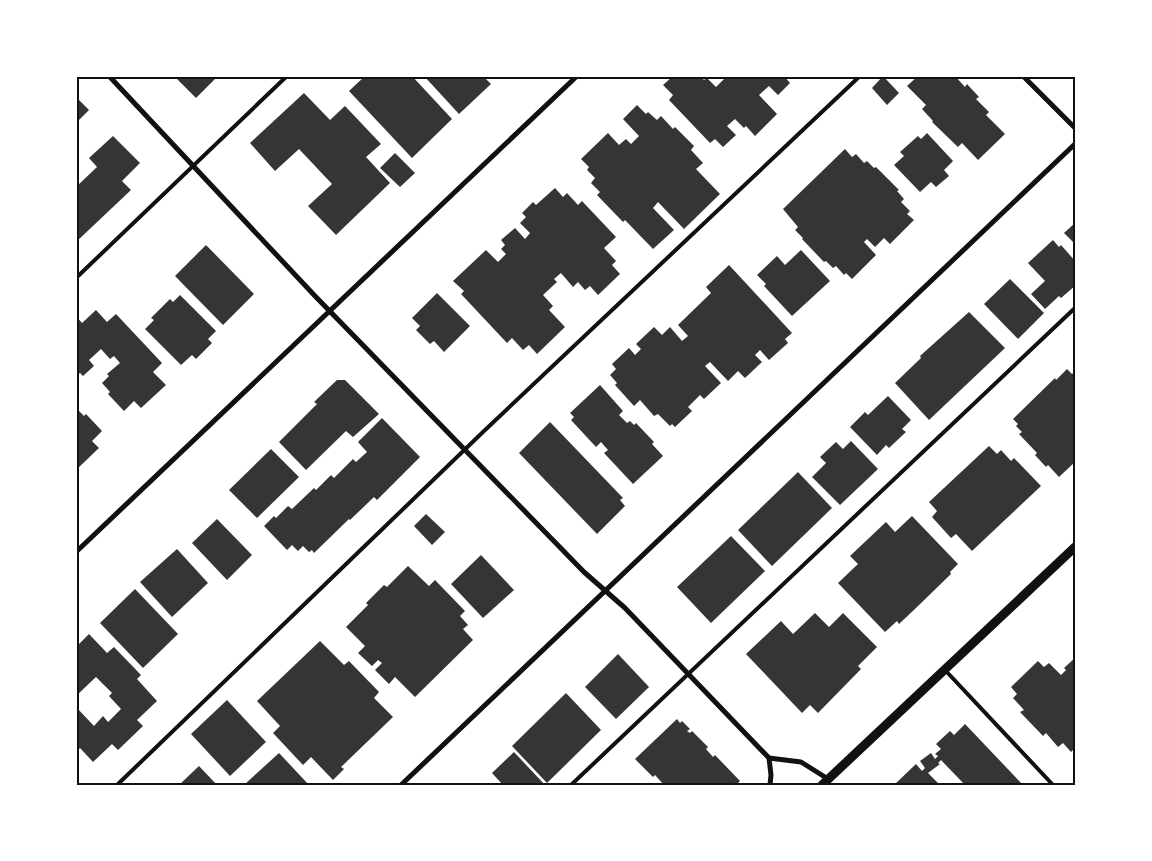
<svg xmlns="http://www.w3.org/2000/svg" width="1152" height="861" font-family="Karla,sans-serif">
  <style>
    .building { fill: #353535 }
    .lines { fill: none; stroke-linecap: round; stroke-linejoin: round }
    .service { stroke: #111; stroke-width: 4 }
    .minor { stroke: #111; stroke-width: 5 }
    .tertiary { stroke: #111; stroke-width: 9 }
    .neatline { fill: none; stroke: #111; stroke-width: 2 }
  </style>
  <rect width="100%" height="100%" fill="#fff"/>
  <g class="building">
    <path d="M174 76H218L196 98Z"/>
    <path d="M365 76H412L452 119 412 158 349 91Z"/>
    <path d="M424 76H483L491 84 459 114Z"/>
    <path d="M673 76H700L704 80 707 78 716 87 727 76H784L790 83 778 95 769 86 759 95 777 114 755 136 746 126 744 128 735 119 727 126 736 135 723 147 715 139 710 143 669 100 673 95 663 85Z"/>
    <path d="M883 76 899 93 887 105 872 88Z"/>
    <path d="M918 76H950L951 78 955 76 965 87 967 84 979 97 976 99 989 112 986 115 1005 134 978 160 962 143 958 147 932 122 933 121 922 109 926 105 907 86Z"/>
    <path d="M304 93 330 120 345 106 381 144 366 157 390 183 336 235 308 206 332 184 299 149 275 171 250 143Z"/>
    <path d="M76 97 89 110 76 123Z"/>
    <path d="M637 105 646 114 648 112 657 120 661 116 673 129 675 127 694 146 691 150 703 163 696 169 720 194 684 229 658 202 653 208 674 230 653 249 625 220 623 222 597 195 600 192 591 183 595 178 587 170 589 167 581 159 608 133 619 145 626 139 631 144 639 136 623 119Z"/>
    <path d="M927 133 953 161 944 170 949 176 936 187 931 182 920 192 894 165 904 156 900 152 918 136 921 139Z"/>
    <path d="M113 136 140 163 122 181 131 190 76 242V187L97 167 89 158Z"/>
    <path d="M845 149 852 157 856 154 864 163 867 161 874 168 876 167 899 190 897 191 904 199 901 202 910 211 907 214 914 220 890 244 884 238 875 247 867 239 864 242 876 255 852 279 846 273 844 275 836 266 833 268 826 261 824 262 802 239 803 238 795 230 798 227 783 209Z"/>
    <path d="M395 153 415 173 400 187 380 168Z"/>
    <path d="M555 188 563 197 567 193 578 205 582 201 616 237 604 248 616 261 612 265 620 274 598 295 590 286 585 290 578 282 573 287 561 273 554 279 557 282 543 295 553 306 549 310 565 327 537 354 529 345 523 350 512 338 507 343 461 294 464 291 453 281 486 250 498 262 506 254 501 249 505 245 501 240 515 228 525 239 530 233 520 223 526 217 522 213 533 202 536 205Z"/>
    <path d="M1076 222V245L1064 233Z"/>
    <path d="M1053 240 1059 247 1061 245 1076 262V285L1061 298 1059 296 1045 309 1031 294 1045 281 1028 263Z"/>
    <path d="M206 245 254 294 223 325 175 276Z"/>
    <path d="M801 250 830 281 792 316 764 286 766 284 757 275 777 256 785 265Z"/>
    <path d="M729 265 792 333 785 339 788 343 769 360 760 350 755 355 762 362 745 378 738 371 728 381 710 362 705 366 721 383 704 399 700 395 688 407 692 411 675 427 672 424 670 426 658 414 654 416 640 400 634 406 615 385 617 383 610 375 616 369 612 364 629 348 635 355 641 349 636 344 654 327 662 335 670 327 682 341 688 336 678 325 711 293 706 287Z"/>
    <path d="M1010 279 1044 313 1018 339 984 304Z"/>
    <path d="M437 293 470 326 444 352 434 341 430 344 416 330 420 326 412 318Z"/>
    <path d="M180 295 216 331 208 339 212 343 196 359 192 355 181 365 145 329 154 320 151 318 170 299 173 302Z"/>
    <path d="M96 310 107 322 116 314 162 363 153 372 166 385 141 408 134 401 124 411 108 394 110 392 102 383 109 376 107 374 120 363 114 356 110 359 101 349 89 360 94 366 83 376 80 373 76 376V316L82 323Z"/>
    <path d="M969 312 1005 348 929 420 895 383 921 358 920 356Z"/>
    <path d="M1067 369 1072 374 1076 371V461L1059 477 1048 465 1046 467 1035 455 1037 453 1019 434 1022 432 1016 426 1018 424 1013 419 1055 378 1056 380Z"/>
    <path d="M337 380H345L379 414 353 437 346 431 306 470 279 442 317 404 314 402Z"/>
    <path d="M600 385 623 411 619 415 627 423 630 421 634 425 636 423 654 442 652 444 663 456 633 484 604 453 608 450 601 442 596 447 571 420 574 417 570 413Z"/>
    <path d="M888 396 911 420 902 429 906 432 889 448 886 445 877 455 850 427 865 412 868 415Z"/>
    <path d="M76 408 84 416 86 414 102 431 92 441 99 448 76 470Z"/>
    <path d="M382 418 420 457 377 500 374 497 350 520 349 519 314 553 312 550 309 552 303 546 298 551 292 545 287 550 264 526 274 516 276 518 288 506 292 509 314 488 316 490 331 475 334 478 353 459 356 462 367 452 358 442Z"/>
    <path d="M550 422 623 498 620 500 625 506 597 534 519 453Z"/>
    <path d="M851 441 878 469 840 505 812 477 826 463 820 457 836 442 843 449Z"/>
    <path d="M989 446 997 454 1001 450 1011 461 1014 458 1041 486 972 551 956 534 951 538 932 517 937 511 929 502Z"/>
    <path d="M271 449 299 477 257 518 229 490Z"/>
    <path d="M798 472 832 508 772 566 738 530Z"/>
    <path d="M426 514 445 532 432 545 414 526Z"/>
    <path d="M912 516 958 564 950 572 951 574 917 607 899 624 897 621 885 632 838 583 858 564 850 556 886 522 895 532Z"/>
    <path d="M217 519 252 555 227 580 192 543Z"/>
    <path d="M731 536 765 571 711 623 677 587Z"/>
    <path d="M177 549 208 583 172 617 140 582Z"/>
    <path d="M481 555 514 590 483 618 451 584Z"/>
    <path d="M408 566 429 586 435 580 465 611 460 616 468 625 463 629 473 640 415 697 395 677 389 684 375 670 382 663 378 660 372 666 358 653 365 646 346 627 368 605 366 603 384 585 387 587Z"/>
    <path d="M135 589 178 634 143 668 100 623Z"/>
    <path d="M815 613 829 627 843 613 877 647 858 666 861 669 818 713 810 705 802 713 746 654 781 621 793 634Z"/>
    <path d="M89 634 107 653 114 647 141 675 137 679 157 701 137 720 143 726 118 750 112 744 93 762 80 748 78 750 76 749V707L94 726 103 716 108 722 121 709 109 696 112 693 96 677 76 696V641L79 644Z"/>
    <path d="M320 641 344 665 349 661 379 692 374 698 393 717 341 767 344 769 333 780 311 757 303 765 273 733 280 726 257 701Z"/>
    <path d="M618 654 649 687 616 719 585 687Z"/>
    <path d="M1076 657V747L1071 752 1063 743 1058 747 1046 733 1043 736 1020 712 1024 710 1013 698 1017 694 1011 687 1038 661 1044 667 1049 663 1061 675 1066 670 1064 668Z"/>
    <path d="M566 693 601 730 547 783 512 746Z"/>
    <path d="M227 700 266 742 230 776 191 734Z"/>
    <path d="M677 719 680 723 682 721 690 729 687 731 690 733 692 731 708 747 706 749 713 757 715 755 740 781 738 783 740 785H664L655 775 653 777 635 759Z"/>
    <path d="M965 724 1023 785H965L941 760 938 763 940 764 928 773 940 785H894L916 764 922 771 925 768 920 761 931 753 935 759 938 756 935 754 941 749 936 744 950 731 954 735Z"/>
    <path d="M514 752 545 785H503L492 773Z"/>
    <path d="M279 753 309 785H244Z"/>
    <path d="M199 766 217 785H179Z"/>
  </g>
  <g class="lines">
    <g class="service">
      <path d="M76 278 287 76"/>
      <path d="M945 670 1053 785"/>
      <path d="M117 785 484 431 860 76"/>
      <path d="M571 785 1076 307"/>
    </g>
    <g class="minor">
      <path d="M109 76 315 296 584 572 625 608 769 758 771 775 770 785"/>
      <path d="M1023 76 1076 129"/>
      <path d="M76 552 577 76"/>
      <path d="M769 758 801 762 828 779"/>
      <path d="M401 785 1076 143"/>
    </g>
    <path class="tertiary" d="M822 785 1076 546"/>
  </g>
  <rect width="1152" height="861" fill="none" stroke="#ffffff" stroke-width="155"/>
  <rect x="78" y="78" width="996" height="706" class="neatline"/>
</svg>
